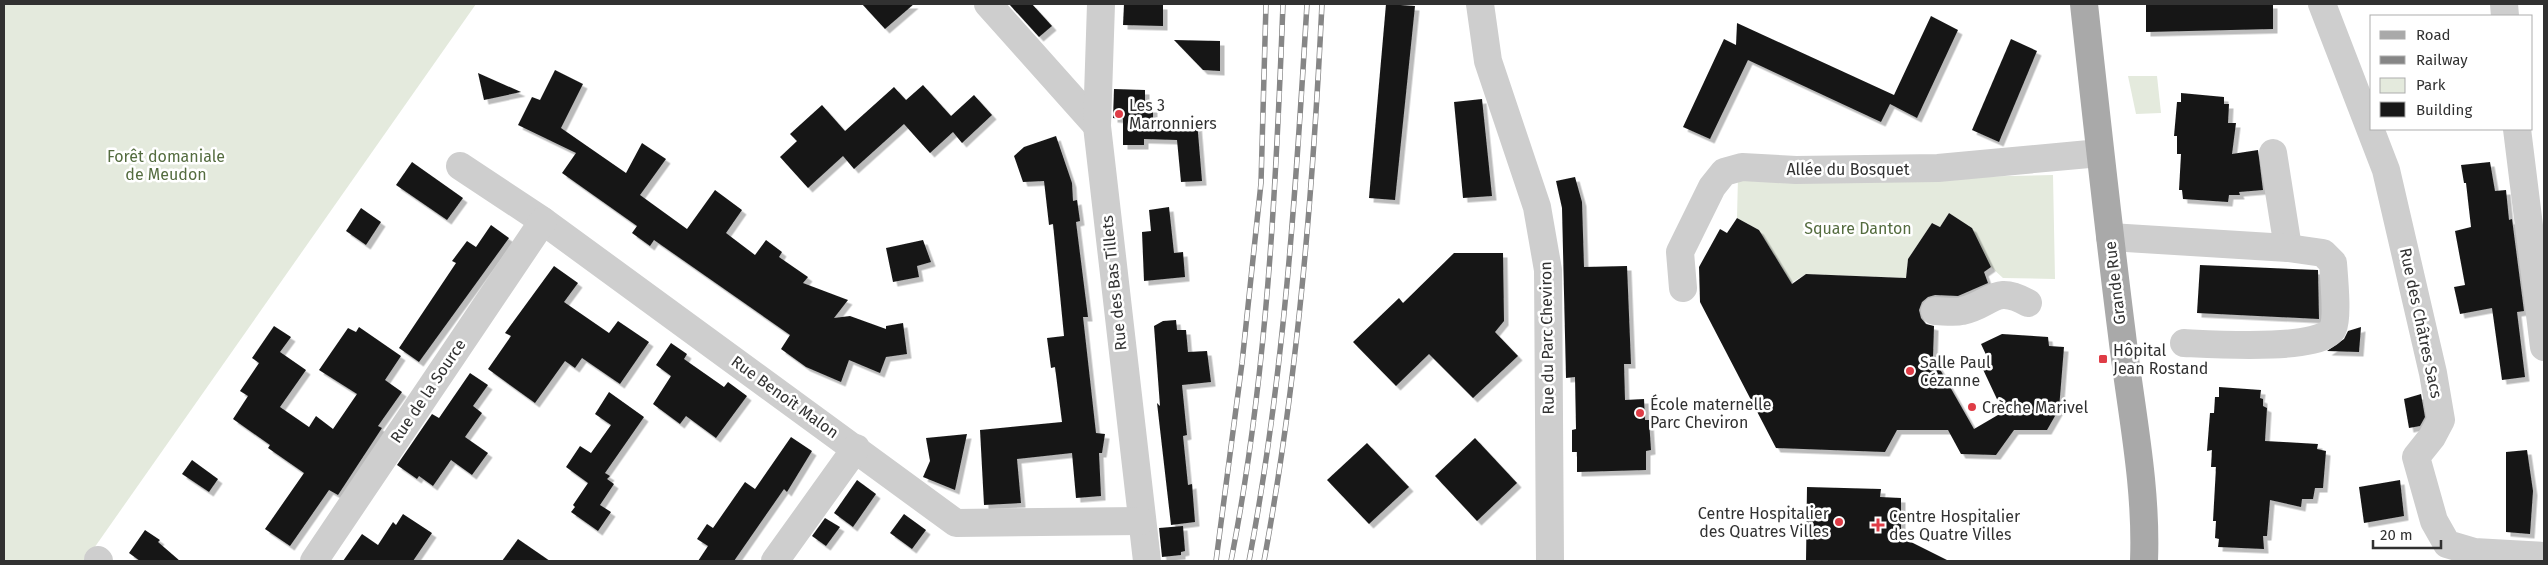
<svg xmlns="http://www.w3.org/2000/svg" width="2548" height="565" font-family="'Fira Sans',sans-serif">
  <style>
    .green { fill: #e4eadd }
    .building { fill: #181818; filter: url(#shadow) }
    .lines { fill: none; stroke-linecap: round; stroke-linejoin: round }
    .minor { stroke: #cecece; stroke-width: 28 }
    .major { stroke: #a9a9a9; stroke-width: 28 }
    .rail-casing { stroke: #868686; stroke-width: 5.5 }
    .rail { stroke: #fff; stroke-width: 4; stroke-dasharray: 11; stroke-linecap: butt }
    .poi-dot { fill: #df3c46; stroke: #fff; stroke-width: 2 }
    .labels { text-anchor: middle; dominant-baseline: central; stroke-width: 5; stroke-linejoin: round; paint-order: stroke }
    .poi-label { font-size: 16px; fill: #313131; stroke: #fff; text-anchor: start }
    .park-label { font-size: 16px; fill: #546c3f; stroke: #fff }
    .street-label { font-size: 16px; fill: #313131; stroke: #fff }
  </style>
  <defs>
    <filter id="shadow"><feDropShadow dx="4.5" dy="4.5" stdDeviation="0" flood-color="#0004"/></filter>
  </defs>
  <rect width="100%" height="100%" fill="#fff"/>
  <g class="green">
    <path d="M4 4H476L85 561H4Z"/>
    <path d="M2157 76 2161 113 2136 114 2128 76Z"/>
    <path d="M2053 175 2055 279 2003 278 1991 267 1949 213 1940 227 1933 223 1908 259 1906 278 1806 274 1786 286 1781 267 1759 230 1737 218 1738 176 1869 179Z"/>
  </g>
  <g class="building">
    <path d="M862 4H914L885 29Z"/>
    <path d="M1009 4H1032L1052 26 1039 37Z"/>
    <path d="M1124 4 1163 5V26L1123 25Z"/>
    <path d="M1386 4 1415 6 1395 200 1369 198Z"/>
    <path d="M2146 4H2273V29L2146 32Z"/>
    <path d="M1931 16 1958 30 1917 118 1890 104 1881 122 1748 60 1710 139 1683 127 1724 39 1736 45 1737 23 1894 95Z"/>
    <path d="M2011 39 2037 51 1999 142 1972 130Z"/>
    <path d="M1174 40 1220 41V71L1203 70Z"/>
    <path d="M555 70 583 84 561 128 626 173 642 143 666 159 640 195 687 229 715 190 742 210 726 233 755 255 766 240 782 252 779 257 808 277 803 283 848 300 834 318 850 316 886 329V326L903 323 907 354 886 357 880 373 849 360 841 382 806 367 781 349 790 335 654 240 650 246 632 233 637 226 562 173 576 153 518 125 532 97 540 100Z"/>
    <path d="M478 73 521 92 484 100Z"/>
    <path d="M923 85 951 116 974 95 992 115 962 143 953 132 930 153 904 124 854 169 843 156 808 188 780 157 797 141 790 134 822 105 845 131 894 87 906 100Z"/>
    <path d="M1114 89 1145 90V108H1153V120L1197 121 1202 181 1181 182 1177 140 1144 139V145H1123V119L1113 118Z"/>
    <path d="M2181 93 2224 97V104H2229L2228 123H2236L2232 154 2258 150 2263 190 2239 192 2240 195H2229L2228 202 2183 199 2182 190H2179L2181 154H2177V136H2174L2177 102H2181Z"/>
    <path d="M1482 99 1492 196 1463 198 1454 102Z"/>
    <path d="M1056 136 1072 183 1073 201 1077 200 1080 221 1076 222 1088 317H1083L1096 433 1105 434 1102 453H1099L1101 496 1076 498 1072 453 1017 459 1021 503 984 505 980 430 1062 422 1055 367 1051 368 1047 338 1064 336 1053 224 1049 225 1044 181 1023 182 1014 156 1024 147Z"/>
    <path d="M412 162 463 198 447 220 396 185Z"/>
    <path d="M2490 162 2495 191 2506 190 2509 220 2512 219 2524 311 2517 312 2525 377 2502 380 2492 308 2460 314 2454 287 2465 285 2455 231 2471 227 2466 183H2464L2461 165Z"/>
    <path d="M1575 177 1582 202 1584 267 1627 266 1631 364H1624L1625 400 1644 399 1645 420H1649L1651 450 1646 451V470L1577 472V452H1572V430L1576 429 1575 377 1566 378 1562 208 1556 181Z"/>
    <path d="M1169 207 1174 253 1183 252 1185 277 1144 281 1142 232 1151 231 1149 210Z"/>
    <path d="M361 208 381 222 366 245 346 231Z"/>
    <path d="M1949 213 1972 228 1991 267 1984 272 1988 283 1958 296 1935 295 1928 297 1922 302 1919 310 1921 318 1926 324 1934 326 1933 357 1974 429 2003 412 1980 363 1988 359 1981 344 2002 334 2048 337 2049 346 2064 347 2059 409 2047 430H2014L1996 455 1961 454 1948 430H1897L1885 452 1776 448 1700 302 1699 267 1720 229 1727 233 1737 218 1759 230 1792 284 1806 274 1906 278 1908 259 1932 223 1940 227Z"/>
    <path d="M491 225 509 238 419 362 399 348 456 263 452 261 467 241 476 247Z"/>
    <path d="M923 240 931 262 917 266 919 277 893 282 886 248Z"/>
    <path d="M1454 253H1503L1504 321 1495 332 1518 356 1473 398 1429 354 1396 386 1353 342 1399 298 1403 303Z"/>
    <path d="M2200 265 2318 270 2319 319 2197 313Z"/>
    <path d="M554 266 578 283 564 302 609 333 618 321 649 342 620 384 582 358 575 368 565 361 535 403 488 369 511 336 505 333Z"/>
    <path d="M1176 320 1177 330H1186L1188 352 1207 351 1211 382 1182 385 1187 435 1183 436 1188 485 1192 484 1195 522 1171 525 1157 403 1160 406 1154 326 1163 321Z"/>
    <path d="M274 326 291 337 280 352 306 370 280 407 309 427 316 416 333 429 357 394 319 370 348 328 356 332 359 327 401 356 385 380 402 392 378 426 382 428 338 495 329 490 290 546 265 529 304 473 268 448 270 445 233 419 248 396 240 391 259 363 252 358Z"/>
    <path d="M2361 327 2359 352 2327 351 2344 339 2348 331Z"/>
    <path d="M671 343 687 354 684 359 724 387 728 382 747 396 716 438 686 416 680 424 653 404 671 376 656 365Z"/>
    <path d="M470 373 488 385 473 406 482 413 465 437 488 453 472 475 451 460 433 486 419 476 417 479 397 465 432 414 439 418Z"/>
    <path d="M2219 387 2261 390 2260 398 2263 399V406L2267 408 2265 441 2318 444 2317 449 2326 451 2323 488H2315L2313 499H2302L2301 507 2270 500 2267 536H2263L2264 549 2218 547 2219 539 2215 538 2216 521H2213L2216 467H2211L2212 450 2207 451 2210 413H2214L2215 397H2219Z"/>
    <path d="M609 392 644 417 605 473 610 476 607 479 614 484 600 505 611 512 598 531 571 512 575 507 573 505 588 483 566 467 580 446 591 453 611 425 595 414Z"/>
    <path d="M2421 394 2425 417 2420 426 2409 428 2404 399Z"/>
    <path d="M967 434 955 490 923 477 930 461 926 438Z"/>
    <path d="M791 437 812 451 787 492 784 489 734 561H698L708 546 697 539 707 524 713 528 745 482 755 489Z"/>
    <path d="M1475 438 1517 483 1477 521 1435 476Z"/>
    <path d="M1367 443 1409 487 1369 524 1327 480Z"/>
    <path d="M2527 450 2533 491 2530 534 2506 532V452Z"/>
    <path d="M192 460 218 479 209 492 182 474Z"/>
    <path d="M857 480 876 494 853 527 834 513Z"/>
    <path d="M2400 480 2404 516 2364 523 2359 487Z"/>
    <path d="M1807 487 1881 489 1880 497 1901 498V537L1949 561H1806Z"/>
    <path d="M403 514 432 533 413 561H343L362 534 378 545 393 522 396 525Z"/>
    <path d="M904 514 926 530 912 549 890 533Z"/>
    <path d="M825 518 840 527 826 546 812 536Z"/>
    <path d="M1183 526 1185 551 1181 552V555L1162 557 1159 528Z"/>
    <path d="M145 530 160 540 158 542 180 561H140L129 553Z"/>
    <path d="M518 539 550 561H502Z"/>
  </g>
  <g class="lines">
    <g class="minor">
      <path d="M988 4 1097 126"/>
      <path d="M1101 4 1097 126 1147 561"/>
      <path d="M1480 4 1488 61 1537 207 1548 270 1550 561"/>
      <path d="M2322 4 2386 170 2433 373 2441 420 2432 437 2416 457 2434 521 2447 544 2474 552 2544 556"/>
      <path d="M2504 4 2505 16"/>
      <path d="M2517 129 2544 347"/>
      <path d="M2273 153 2288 248"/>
      <path d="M460 166 543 221 956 523 1141 521"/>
      <path d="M2110 237 2288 248 2323 253 2333 263C2334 277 2338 318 2333 328 2324 352 2208 344 2184 343"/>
      <path d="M1683 288 1680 252 1712 187 1724 172 1742 167 1796 170 1938 168 2100 153"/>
      <path d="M1935 311C1943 311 1954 313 1962 311 1993 304 1994 284 2028 303"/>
      <path d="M98 560 99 561"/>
      <path d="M314 561 543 221"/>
      <path d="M775 561 856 448"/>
    </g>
    <path class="major" d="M2084 4C2096 114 2108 225 2122 335 2131 411 2147 485 2144 561"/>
    <defs>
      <g id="rail">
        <path d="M1216 561 1242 363 1261 183 1266 4"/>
        <path d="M1231 561C1267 378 1276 190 1283 4"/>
        <path d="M1249 561C1284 377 1296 190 1307 4"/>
        <path d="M1264 561C1298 377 1313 190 1322 4"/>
      </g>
    </defs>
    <use href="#rail" class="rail-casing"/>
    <use href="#rail" class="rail"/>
  </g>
  <g class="poi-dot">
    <circle cx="1119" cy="114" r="5"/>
    <rect x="2098" y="354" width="10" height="10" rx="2.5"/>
    <circle cx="1910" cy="371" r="5"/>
    <circle cx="1972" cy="407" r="5"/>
    <circle cx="1640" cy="413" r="5"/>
    <circle cx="1839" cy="522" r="5"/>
    <path d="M1875.5 517.5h5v5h5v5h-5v5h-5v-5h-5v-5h5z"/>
  </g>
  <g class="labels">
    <g class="poi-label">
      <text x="1129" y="105">Les 3<tspan x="1129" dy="18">Marronniers</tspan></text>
      <text x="2113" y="350">Hôpital<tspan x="2113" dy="18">Jean Rostand</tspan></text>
      <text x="1920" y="362">Salle Paul<tspan x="1920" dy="18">Cézanne</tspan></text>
      <text x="1650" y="404">École maternelle<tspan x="1650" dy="18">Parc Cheviron</tspan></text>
      <text x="1982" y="407">Crèche Marivel</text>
      <text x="1829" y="513" text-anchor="end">Centre Hospitalier<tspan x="1829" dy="18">des Quatres Villes</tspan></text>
      <text x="1889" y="516">Centre Hospitalier<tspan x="1889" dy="18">des Quatre Villes</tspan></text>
    </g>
    <g class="park-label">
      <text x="166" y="156">Forêt domaniale<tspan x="166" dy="18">de Meudon</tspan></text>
      <text x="1858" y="228">Square Danton</text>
    </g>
    <g class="street-label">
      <text x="1848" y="169">Allée du Bosquet</text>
      <text transform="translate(1114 283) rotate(-96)">Rue des Bas Tillets</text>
      <text transform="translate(2115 283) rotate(-97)">Grande Rue</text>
      <text transform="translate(2421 323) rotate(78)">Rue des Châtres Sacs</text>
      <text transform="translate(1547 338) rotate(-91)">Rue du Parc Cheviron</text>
      <text transform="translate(428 391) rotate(-56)">Rue de la Source</text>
      <text transform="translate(785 397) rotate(36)">Rue Benoît Malon</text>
    </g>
  </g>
  <rect width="2548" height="565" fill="none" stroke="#313131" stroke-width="10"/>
  <rect x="2370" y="15" width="162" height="115" fill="#ffffff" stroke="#adadad"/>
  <rect x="2380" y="31" width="25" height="8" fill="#a9a9a9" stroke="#adadad"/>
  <text x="2416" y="40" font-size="15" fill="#313131">Road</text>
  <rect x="2380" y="56" width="25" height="8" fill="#868686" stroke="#adadad"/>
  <text x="2416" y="65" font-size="15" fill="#313131">Railway</text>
  <rect x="2380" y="78" width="25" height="15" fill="#e4eadd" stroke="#adadad"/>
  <text x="2416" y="90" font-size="15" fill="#313131">Park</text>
  <rect x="2380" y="102" width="25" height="15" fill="#181818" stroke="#adadad"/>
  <text x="2416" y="115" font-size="15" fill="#313131">Building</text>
  <path d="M2373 540v8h68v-8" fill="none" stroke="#313131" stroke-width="2.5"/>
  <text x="2380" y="540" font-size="15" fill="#313131" stroke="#ffffff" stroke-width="4" paint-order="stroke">20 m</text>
</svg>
